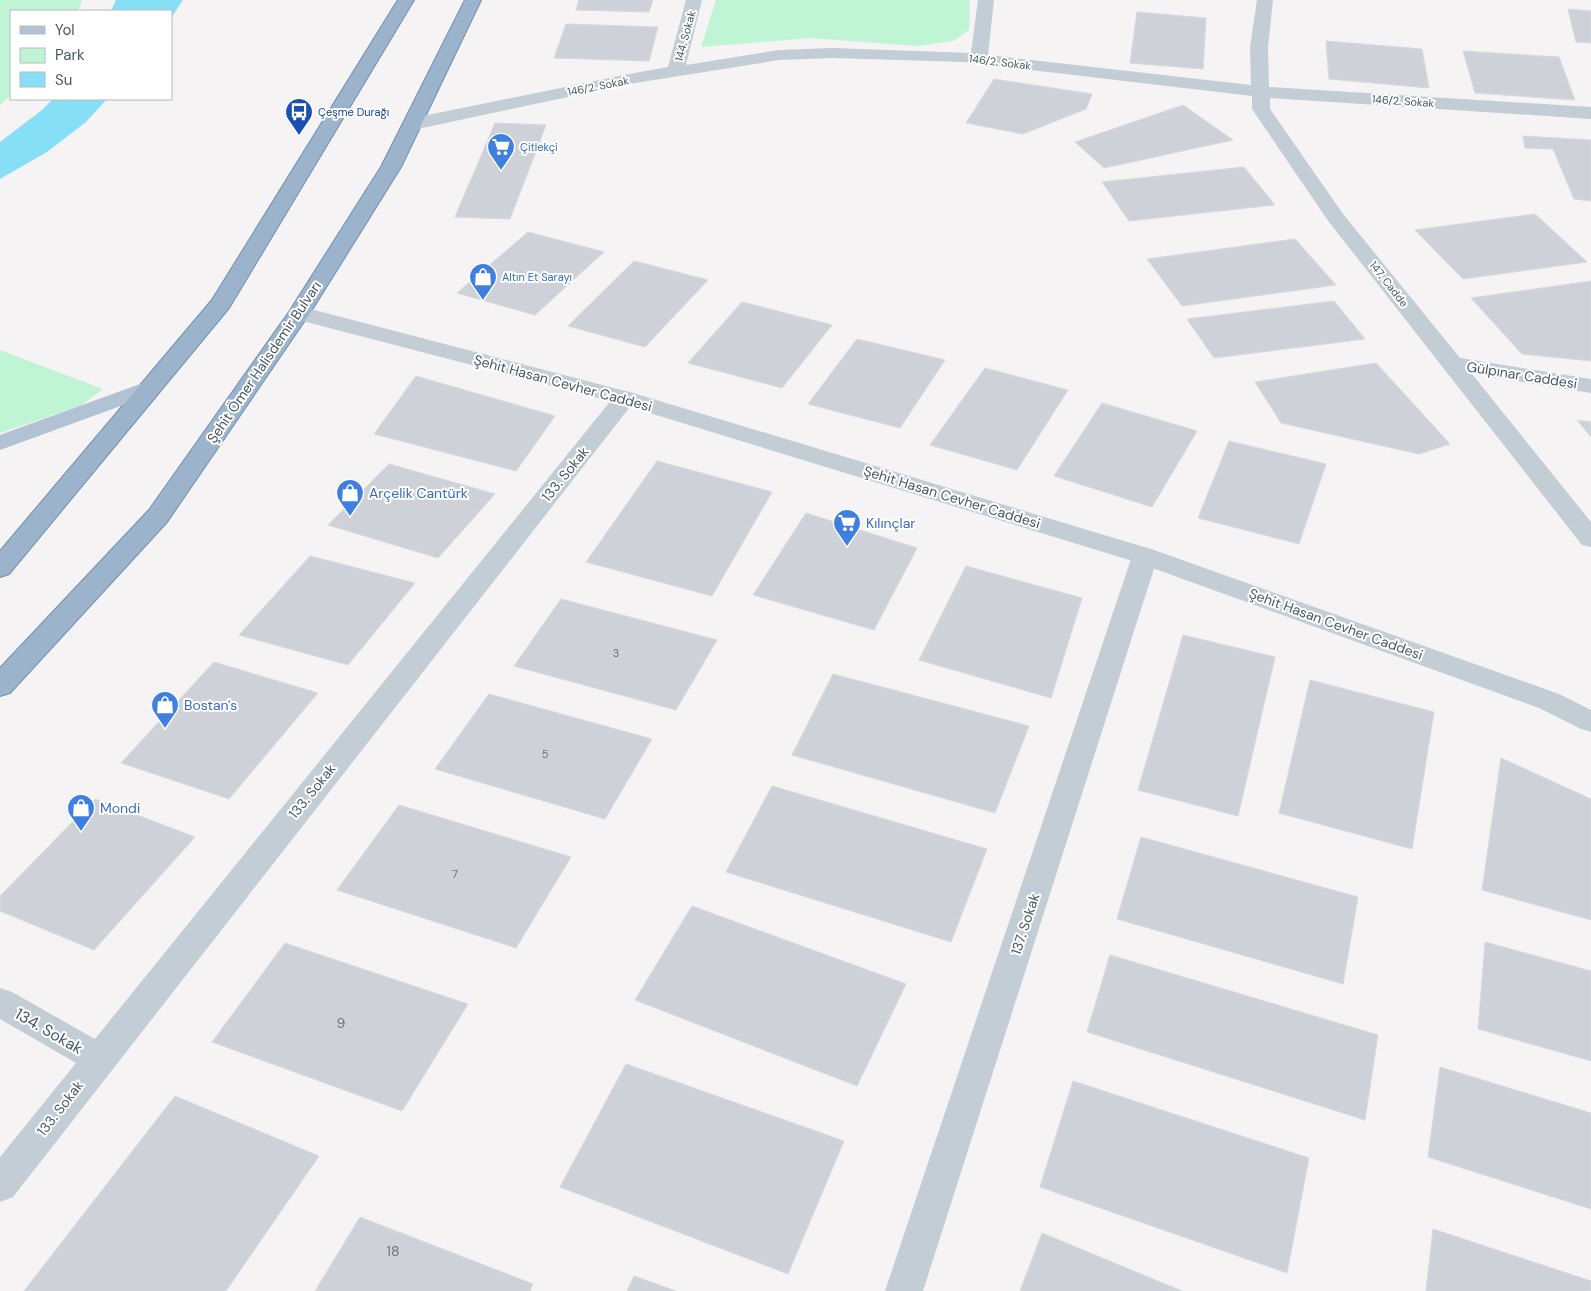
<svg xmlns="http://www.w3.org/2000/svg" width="1591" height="1291" font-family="'DM Sans',sans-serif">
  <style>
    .green { fill: #bff5d4 }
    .water { fill: #87dff6 }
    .building { fill: #ced1d8; stroke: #d6d9de }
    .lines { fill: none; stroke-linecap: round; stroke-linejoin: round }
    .trunk-casing { stroke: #7190b2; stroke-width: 2 }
    .minor { fill: #c2cdd5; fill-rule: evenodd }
    .tertiary { fill: #c2cdd5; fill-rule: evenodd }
    .primary { fill: #b0c2d3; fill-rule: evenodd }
    .trunk { fill: #9bb4cc; fill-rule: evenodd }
    .labels { text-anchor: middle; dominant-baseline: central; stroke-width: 4; stroke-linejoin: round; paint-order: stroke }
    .far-street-label { font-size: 11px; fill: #485663; stroke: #fff }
    .far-transit-label { font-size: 11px; fill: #164399; stroke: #fff; text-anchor: start }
    .far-shop-label { font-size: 11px; fill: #366cbe; stroke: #fff; text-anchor: start }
    .number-label { font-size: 11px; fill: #6a7580 }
    .street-label { font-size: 14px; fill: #485663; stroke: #fff }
    .shop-label { font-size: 14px; fill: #366cbe; stroke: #fff; text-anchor: start }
    .near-number-label { font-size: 14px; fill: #6a7580 }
    .near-street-label { font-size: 16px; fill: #485663; stroke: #fff }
  </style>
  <rect width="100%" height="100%" fill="#f5f3f3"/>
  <g class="green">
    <path d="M0 0H82L78 11H11V95L0 105Z"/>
    <path d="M716 0H970L969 30 953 41 917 46 811 38 701 47Z"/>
    <path d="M0 350 103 389 80 406 0 433Z"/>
  </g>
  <g class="water">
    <path d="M116 0H183L171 18V11H111Z"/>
    <path d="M53 99H107L86 122 47 152 0 179V142L42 110Z"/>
  </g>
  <g class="building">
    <path d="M579 0H653L649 12 576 10Z"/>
    <path d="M1568 9 1591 11V43L1576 42Z"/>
    <path d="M1137 12 1206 18 1203 69 1130 63Z"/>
    <path d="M566 24 658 27 649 61 554 58Z"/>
    <path d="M1326 41 1422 49 1429 88 1329 79Z"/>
    <path d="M1463 51 1559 57 1575 100 1475 93Z"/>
    <path d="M994 79 1092 94 1086 109 1023 134 966 123Z"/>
    <path d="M1183 105 1233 140 1104 168 1075 142Z"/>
    <path d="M495 123 546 125 510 219 455 217Z"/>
    <path d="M1523 136 1591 140V201L1574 199 1553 149 1525 148Z"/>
    <path d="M1244 167 1275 205 1129 221 1102 182Z"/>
    <path d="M1535 214 1587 262 1463 279 1415 230Z"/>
    <path d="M528 232 604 252 535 315 457 293Z"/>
    <path d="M1295 239 1336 285 1182 306 1147 259Z"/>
    <path d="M634 261 708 280 645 347 568 326Z"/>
    <path d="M1591 281V361L1522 354 1471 298Z"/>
    <path d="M1334 301 1365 339 1214 358 1187 319Z"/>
    <path d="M742 302 832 325 782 388 688 363Z"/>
    <path d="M857 339 945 360 900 428 808 404Z"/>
    <path d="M1376 363 1450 444 1419 454 1281 423 1255 382Z"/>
    <path d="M985 368 1068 390 1017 470 930 445Z"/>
    <path d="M416 376 555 416 516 471 374 434Z"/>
    <path d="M1102 403 1197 431 1152 507 1054 476Z"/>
    <path d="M1577 420 1591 422V437Z"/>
    <path d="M1229 441 1326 464 1299 544 1198 518Z"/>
    <path d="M657 461 772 492 712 596 586 562Z"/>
    <path d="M389 464 495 494 438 558 328 525Z"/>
    <path d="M806 513 917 548 874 630 753 595Z"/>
    <path d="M310 556 415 583 348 665 239 635Z"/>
    <path d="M966 566 1082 598 1051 698 919 660Z"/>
    <path d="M561 599 717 640 676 710 514 666Z"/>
    <path d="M1183 635 1275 657 1238 816 1138 790Z"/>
    <path d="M214 662 318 693 229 799 121 763Z"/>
    <path d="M833 674 1029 726 995 813 792 755Z"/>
    <path d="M1310 680 1434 712 1412 849 1279 813Z"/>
    <path d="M489 694 652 739 605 819 435 769Z"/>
    <path d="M1501 758 1591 799V920L1482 890Z"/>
    <path d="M772 786 987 849 951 942 726 872Z"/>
    <path d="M95 799 195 837 94 950 0 911V896Z"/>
    <path d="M399 805 571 857 516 948 337 890Z"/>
    <path d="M1141 837 1358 897 1343 984 1117 919Z"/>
    <path d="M692 906 906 984 857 1086 635 1000Z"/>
    <path d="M1485 942 1591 971V1061L1478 1029Z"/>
    <path d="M285 943 468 1004 402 1111 212 1042Z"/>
    <path d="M1110 955 1378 1035 1365 1120 1087 1032Z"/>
    <path d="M626 1064 844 1141 788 1274 560 1187Z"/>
    <path d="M1440 1067 1591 1113V1209L1428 1157Z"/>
    <path d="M1073 1081 1309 1158 1287 1273 1040 1187Z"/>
    <path d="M175 1096 319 1156 226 1291H24Z"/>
    <path d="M360 1217 533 1284 530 1291H315Z"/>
    <path d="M1433 1229 1591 1281V1291H1426Z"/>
    <path d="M1042 1233 1182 1291H1020Z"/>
    <path d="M634 1276 676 1291H627Z"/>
  </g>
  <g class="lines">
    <defs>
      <g id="trunk">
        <path d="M398 0H414L229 308 9 574 0 577V551L212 300Z"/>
        <path d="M465 0H481L401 167 310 313 167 522 10 693 0 696V668L149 510 289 312 381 167Z"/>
      </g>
    </defs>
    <use href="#trunk" class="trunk-casing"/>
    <g class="minor">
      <path d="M686 0H702L686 65 779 50 833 48 971 53 978 0H994L988 55 1251 85 1250 47 1257 0H1273L1268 47 1269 87 1591 107V119L1270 98V109L1343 214 1460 358 1591 379V393L1472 374 1591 522V547L1582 545 1329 222 1252 109V96L964 62 833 58 779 60 629 84 413 130 406 128 404 124 406 120 413 118 629 74 668 67Z"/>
      <path d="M625 391 633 393 637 398 633 403 13 1197 0 1202V1157L76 1063 0 1019V988L12 992 95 1039 617 393Z"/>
      <path d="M1145 547 1154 550 1158 556 923 1291H885L1132 556 1136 550Z"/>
    </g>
    <path class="tertiary" d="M299 306 633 393 1154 550 1559 694 1591 710V732L1581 729 1539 708 1136 562 617 403 291 318 288 313 291 308Z"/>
    <path class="primary" d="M151 380 159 382 163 387 159 392 0 450V435Z"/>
    <use href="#trunk" class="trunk"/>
  </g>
  <defs>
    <symbol id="bus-pin" viewBox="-11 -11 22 30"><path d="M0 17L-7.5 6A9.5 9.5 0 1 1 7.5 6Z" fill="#1a4fb4" stroke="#fff"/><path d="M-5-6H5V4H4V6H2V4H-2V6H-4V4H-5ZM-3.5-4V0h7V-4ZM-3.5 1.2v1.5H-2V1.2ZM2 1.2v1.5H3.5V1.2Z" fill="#fff"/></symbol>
    <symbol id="supermarket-pin" viewBox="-11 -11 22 30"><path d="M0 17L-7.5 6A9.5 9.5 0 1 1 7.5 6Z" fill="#3f7fe0" stroke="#fff"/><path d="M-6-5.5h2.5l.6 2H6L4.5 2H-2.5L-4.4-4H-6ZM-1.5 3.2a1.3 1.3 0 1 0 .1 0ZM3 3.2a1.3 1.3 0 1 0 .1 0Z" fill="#fff"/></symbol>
    <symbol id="shop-pin" viewBox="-11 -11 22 30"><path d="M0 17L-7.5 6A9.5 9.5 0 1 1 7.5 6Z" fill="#3f7fe0" stroke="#fff"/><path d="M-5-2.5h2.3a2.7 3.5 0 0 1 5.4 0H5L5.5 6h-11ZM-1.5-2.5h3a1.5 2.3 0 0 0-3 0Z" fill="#fff"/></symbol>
  </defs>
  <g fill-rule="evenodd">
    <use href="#bus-pin" x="283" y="96" width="32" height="43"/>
    <use href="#supermarket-pin" x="485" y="131" width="32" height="43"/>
    <use href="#shop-pin" x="467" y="261" width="32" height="43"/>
    <use href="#shop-pin" x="334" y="477" width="32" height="43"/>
    <use href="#supermarket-pin" x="831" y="507" width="32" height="43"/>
    <use href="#shop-pin" x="149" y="689" width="32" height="43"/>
    <use href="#shop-pin" x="65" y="792" width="32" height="43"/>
  </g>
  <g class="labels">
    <g class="far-street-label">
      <text transform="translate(685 36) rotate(-75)">144. Sokak</text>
      <text transform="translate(1000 62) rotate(7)">146/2. Sokak</text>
      <text transform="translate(598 86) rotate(-11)">146/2. Sokak</text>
      <text transform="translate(1403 101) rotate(4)">146/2. Sokak</text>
      <text transform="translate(1389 284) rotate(52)">147. Cadde</text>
    </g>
    <g class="far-transit-label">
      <text x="318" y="112">Çeşme Durağı</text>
    </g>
    <g class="far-shop-label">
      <text x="520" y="147">Çitlekçi</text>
      <text x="502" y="277">Altın Et Sarayı</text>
    </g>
    <g class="number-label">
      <text x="616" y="653">3</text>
      <text x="545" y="754">5</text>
      <text x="455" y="874">7</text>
    </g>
    <g class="street-label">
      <text transform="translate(264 362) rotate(-56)">Şehit Ömer Halisdemir Bulvarı</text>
      <text transform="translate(1522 375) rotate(9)">Gülpınar Caddesi</text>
      <text transform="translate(563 383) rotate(15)">Şehit Hasan Cevher Caddesi</text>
      <text transform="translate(565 474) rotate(-51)">133. Sokak</text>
      <text transform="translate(952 497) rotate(17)">Şehit Hasan Cevher Caddesi</text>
      <text transform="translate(1336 624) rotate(20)">Şehit Hasan Cevher Caddesi</text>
      <text transform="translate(312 791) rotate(-51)">133. Sokak</text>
      <text transform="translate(1025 924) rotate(-72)">137. Sokak</text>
      <text transform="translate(60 1108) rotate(-52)">133. Sokak</text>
    </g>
    <g class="shop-label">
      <text x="369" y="493">Arçelik Cantürk</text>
      <text x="866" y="523">Kılınçlar</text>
      <text x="184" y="705">Bostan's</text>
      <text x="100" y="808">Mondi</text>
    </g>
    <g class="near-number-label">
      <text x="341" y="1023">9</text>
      <text x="393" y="1251">18</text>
    </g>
    <g class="near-street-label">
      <text transform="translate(49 1031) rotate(30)">134. Sokak</text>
    </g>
  </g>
  <rect x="10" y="10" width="162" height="90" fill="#ffffff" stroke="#b6bbc1"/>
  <rect x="20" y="26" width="25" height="8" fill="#b0c2d3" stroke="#b6bbc1"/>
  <text x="55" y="35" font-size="15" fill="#485663">Yol</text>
  <rect x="20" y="48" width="25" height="15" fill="#bff5d4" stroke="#b6bbc1"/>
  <text x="55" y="60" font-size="15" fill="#485663">Park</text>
  <rect x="20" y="72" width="25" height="15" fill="#87dff6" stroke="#b6bbc1"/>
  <text x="55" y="85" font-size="15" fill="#485663">Su</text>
</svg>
